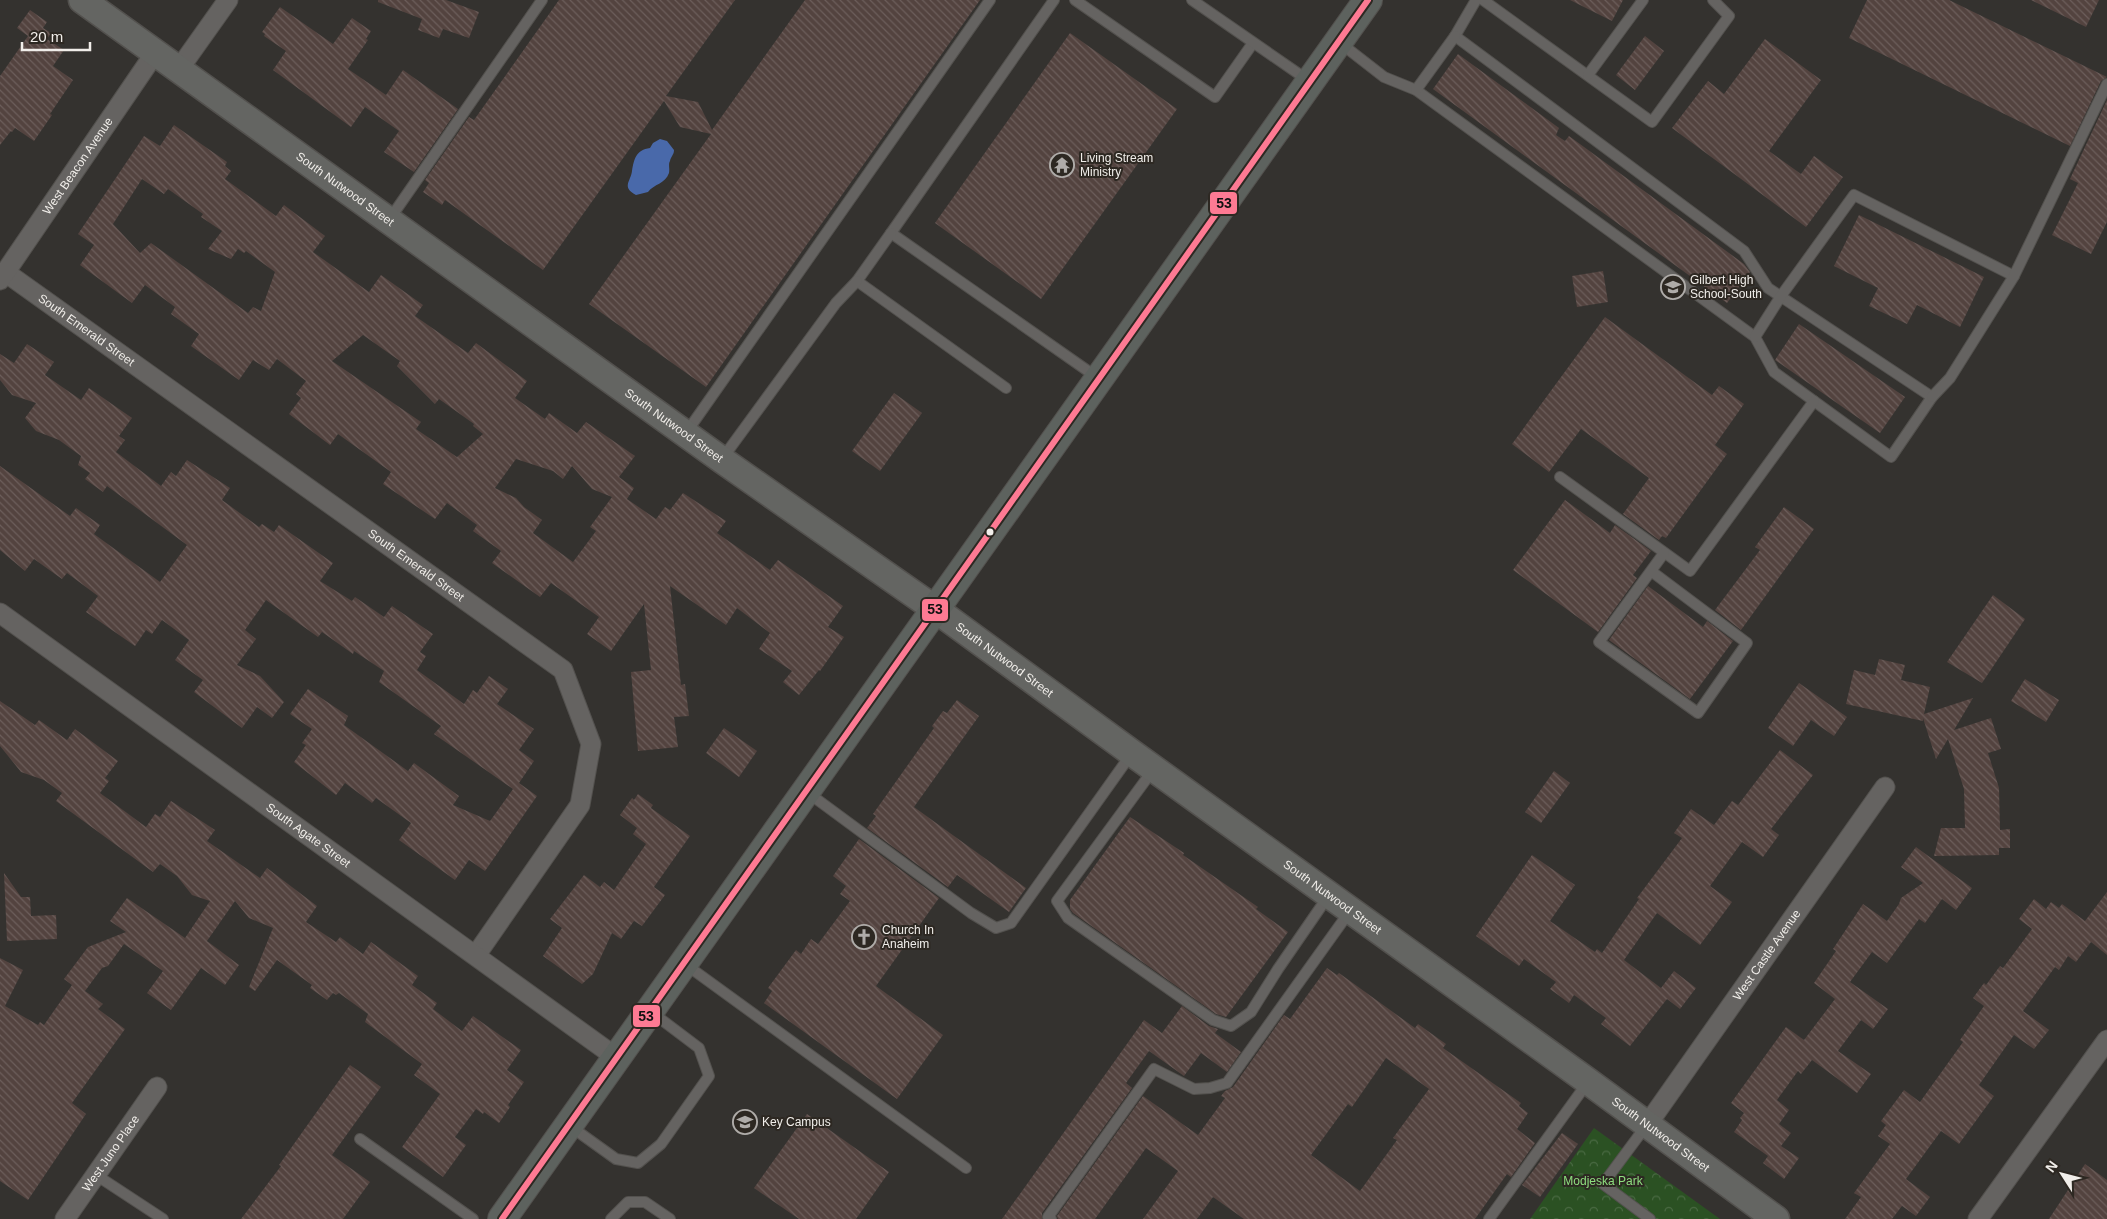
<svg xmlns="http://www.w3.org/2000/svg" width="2107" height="1219" font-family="Helvetica,sans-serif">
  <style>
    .park { fill: url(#park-crowns) }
    .water { fill: #4969aa }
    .building { fill: url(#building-back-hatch); fill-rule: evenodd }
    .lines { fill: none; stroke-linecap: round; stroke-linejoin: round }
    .lane-casing { stroke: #53514e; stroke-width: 12 }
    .street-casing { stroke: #53514e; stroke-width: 21 }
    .secondary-casing { stroke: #53514e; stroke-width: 29 }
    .primary-casing { stroke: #53514e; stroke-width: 30 }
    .lane { stroke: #656361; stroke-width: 10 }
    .street { stroke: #656361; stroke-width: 19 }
    .secondary { stroke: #646562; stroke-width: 26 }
    .primary { stroke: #5d625e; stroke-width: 28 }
    .bus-1-casing { stroke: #2d2822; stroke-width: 10 }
    .bus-1 { stroke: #fe7a93; stroke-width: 6 }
    .bus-dot { fill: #f1eeea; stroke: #2d2822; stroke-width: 2 }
    .labels { text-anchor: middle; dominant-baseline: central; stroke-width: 4; stroke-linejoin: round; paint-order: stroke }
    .poi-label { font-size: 12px; fill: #f1eeea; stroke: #2d2822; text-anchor: start }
    .street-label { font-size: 12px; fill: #f1eeea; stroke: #2d2822 }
    .park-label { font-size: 12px; fill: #8ede7f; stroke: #2d2822 }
    .line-badge { stroke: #2d2822; stroke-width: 2 }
    .pale-badge-label { font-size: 14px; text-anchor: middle; font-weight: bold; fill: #111 }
  </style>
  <defs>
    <pattern id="park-crowns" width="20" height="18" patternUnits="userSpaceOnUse" patternTransform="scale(1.25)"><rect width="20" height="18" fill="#2b5123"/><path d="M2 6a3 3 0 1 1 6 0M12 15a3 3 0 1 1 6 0" fill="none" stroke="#4a6a43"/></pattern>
    <pattern id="building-back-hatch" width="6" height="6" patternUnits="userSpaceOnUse" patternTransform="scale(1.25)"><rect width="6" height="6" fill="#53433f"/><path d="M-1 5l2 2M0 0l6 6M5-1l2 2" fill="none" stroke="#6c5e5b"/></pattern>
  </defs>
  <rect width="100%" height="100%" fill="#34322f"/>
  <path class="park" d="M1594 1128 1720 1219H1530Z"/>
  <path class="water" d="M660 139 667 141 674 150C674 155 671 156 670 161 668 164 670 169 669 173 665 184 654 184 648 192L636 195C621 187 631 181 632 171 634 159 636 150 650 148L653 143Z"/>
  <g class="building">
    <path d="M378 0H446L479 12 469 38 443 29 439 38 418 30 422 19 378 2Z"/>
    <path d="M559 0H735L666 96 698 102 712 130 805 0H980L706 387 589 304 711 134 680 127 664 101 543 270 445 200 442 205 423 192 429 183 425 180 469 117 474 120Z"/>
    <path d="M1570 0H1623L1612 21Z"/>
    <path d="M1867 0H1949L2107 77 2101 81 2070 146 1849 38Z"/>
    <path d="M2031 0H2099L2086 27Z"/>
    <path d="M280 7 333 44 352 18 371 31 366 39 368 40 348 69 386 95 403 70 458 109 414 172 384 152 399 131 365 107 351 127 273 70 286 51 264 36 265 34 262 32Z"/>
    <path d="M30 10 47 22 43 28 51 33 47 39 64 50 53 66 73 80 50 114 52 115 34 141 15 128 12 132 11 131 0 145V76L28 36 17 28Z"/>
    <path d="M1070 33 1177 109 1041 299 935 223Z"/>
    <path d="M1645 36 1664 51 1635 90 1616 75Z"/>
    <path d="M1765 39 1821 80 1769 151 1801 174 1814 156 1843 177 1806 227 1672 128 1708 81 1724 94Z"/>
    <path d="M1458 54 1559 128 1556 135 1565 141 1569 136 1744 264 1750 272 1727 303 1433 89Z"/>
    <path d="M2107 100V222L2091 254 2052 235 2078 183 2070 179Z"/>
    <path d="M174 125 227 162 225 166 231 171 225 179 276 216 284 205 325 236 313 252 369 292 381 275 423 305 415 316 468 353 476 343 527 381 515 398 545 419 549 413 577 433 586 422 635 456 619 477 634 488 627 499 656 519 665 507 670 510 683 493 726 521 717 533 770 570 778 560 843 606 828 627 844 637 820 671 819 670 799 695 783 682 792 671 759 649 770 633 737 608 726 625 670 586 681 685 685 684 689 716 674 717 678 747 638 751 631 672 651 670 644 604 611 651 587 634 599 617 551 583 540 597 492 563 501 551 473 531 477 525 447 503 435 519 383 484 391 472 338 434 330 445 289 414 301 398 296 394 306 381 277 359 269 370 253 360 239 380 191 346 199 334 171 314 175 307 145 285 132 303 80 265 94 245 78 234 136 148 144 136 160 146ZM142 179 164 194 168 189 203 214 201 217 222 231 208 249 231 259 238 249 244 253 246 251 275 272 261 311 253 307 248 313 151 243 140 253 113 224ZM363 335 400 361 397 366 435 404 439 399 474 424 473 426 483 434 457 457 416 429 421 422 332 361ZM516 459 553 471 563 479 572 466 592 489 612 497 590 527 596 531 573 562 533 533 542 520 524 507 516 498 495 488Z"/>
    <path d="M1859 215 1984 277 1960 327 1917 305 1907 324 1869 306 1878 288 1834 266Z"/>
    <path d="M1603 271 1608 302 1577 307 1572 276Z"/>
    <path d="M1605 317 1712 395 1719 386 1744 404 1715 445 1727 454 1666 538 1662 536 1659 540 1623 514 1649 478 1581 429 1549 472 1512 444Z"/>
    <path d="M1799 324 1905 397 1880 433 1775 360Z"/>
    <path d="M27 344 54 362 45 375 81 400 89 388 132 418 119 436 125 440 116 452 161 486 171 472 176 476 187 460 230 488 222 500 259 527 262 524 274 532 279 525 333 563 320 581 352 601 355 597 384 617 392 606 433 634 420 652 426 656 417 670 464 704 473 690 477 693 489 676 508 689 497 704 534 729 519 750 534 761 519 783 537 796 485 871 469 860 455 880 399 840 411 823 376 798 372 803 345 783 336 795 294 762 306 745 302 743 312 729 290 714 308 689 348 716 344 725 408 771 414 763 459 796 453 805 490 821 513 789 434 734 441 726 379 682 384 671 354 651 353 654 322 632 318 637 266 600 245 630 256 639 237 665 260 676 284 702 272 718 257 707 242 728 194 692 203 680 175 660 189 640 162 620 152 634 146 630 135 646 86 612 98 596 67 573 62 579 34 559 25 571 0 550V466L70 516 76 508 100 525 94 534 160 582 187 545 107 486 103 492 85 479 90 473 78 465 81 456 59 440 36 431 25 418 36 403 12 395 0 380V354L14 363Z"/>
    <path d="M894 393 922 413 880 471 852 451Z"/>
    <path d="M1565 500 1610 533 1615 525 1651 551 1633 575 1637 578 1598 632 1513 570Z"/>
    <path d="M1784 507 1814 529 1741 630 1715 610 1760 550 1755 547Z"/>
    <path d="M1648 586 1703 627 1707 621 1733 641 1690 699 1609 640Z"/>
    <path d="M1993 595 2025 619 1982 683 1947 662Z"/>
    <path d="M1879 659 1905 665 1901 680 1930 687 1924 714 1973 698 1954 730 1991 718 2001 749 1988 753 1999 788 2000 830 2010 829V848H1999V855L1934 856 1941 828H1965L1964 789 1948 739 1936 759 1923 718V721L1846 704 1854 670 1875 675Z"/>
    <path d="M2025 679 2059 700 2046 722 2011 701Z"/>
    <path d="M1799 683 1847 717 1834 736 1811 720 1793 746 1768 728Z"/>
    <path d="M957 700 979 716 914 807 1026 888 1009 912 957 875 948 887 867 828 876 816 873 814 934 728 932 726 943 711 947 713Z"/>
    <path d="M0 701 35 725 39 720 67 740 75 729 118 761 105 778 109 781 100 793 146 827 155 814 160 817 171 801 215 830 207 841 260 878 267 868 317 906 306 922 336 942 340 937 363 954 371 942 418 976 412 985 437 1003 433 1009 462 1031 473 1016 521 1050 507 1070 524 1082 508 1105 510 1107 499 1123 484 1112 483 1114 476 1109 455 1137 466 1145 443 1177 402 1147 440 1094 414 1075 422 1064 365 1022 368 1014 339 993 336 995 333 993 327 1000 310 988 312 985 277 960 255 991 249 987 273 928 249 918 235 901 207 941 239 965 225 985 201 968 171 1010 147 993 163 971 124 944 108 966 102 968 85 991 103 1004 98 1009 125 1029 72 1103 86 1114 28 1200 0 1181V958L23 970 5 1006 38 1025 40 1022 44 1025 72 985 64 979 88 947 126 932 110 921 127 898 185 938 210 901 192 895 177 876 160 864 153 872 56 801 62 793 44 780 21 772 0 746Z"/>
    <path d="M724 728 757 751 739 777 706 753Z"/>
    <path d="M1780 750 1813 775 1771 829 1779 835 1763 857 1742 842 1710 886 1732 902 1700 945 1657 913 1624 960 1661 988 1674 971 1696 988 1680 1009 1667 999 1630 1046 1601 1024 1606 1018 1574 995 1569 1003 1550 989 1556 982 1524 959 1519 966 1476 936 1532 855 1575 885 1550 921 1595 952 1597 949 1602 953 1639 899 1637 898 1682 838 1674 833 1691 809 1714 825 1732 801 1738 805Z"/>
    <path d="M1554 771 1570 783 1541 823 1525 812Z"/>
    <path d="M638 794 653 805 651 808 690 836 654 887 665 895 642 926 634 921 621 939 612 933 593 974 582 984 543 956 562 928 550 919 584 875 600 887 604 882 614 890 646 844 633 834 637 828 620 815 632 798 634 800Z"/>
    <path d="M1130 817 1184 853 1183 855 1258 907 1256 909 1288 932 1226 1017 1216 1014 1073 913 1070 909V900Z"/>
    <path d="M859 839 939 898 876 986 943 1035 897 1099 764 1003 772 991 768 988 796 950 801 954 811 939 818 944 850 901 840 894 846 886 833 876Z"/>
    <path d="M1916 847 1972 888 1956 910 1942 899 1925 923 1919 919 1887 963 1872 952 1850 982 1888 1009 1873 1029 1861 1020 1838 1051 1871 1074 1857 1093 1812 1060 1801 1074 1798 1071 1777 1100 1789 1110 1779 1124 1791 1133 1781 1146 1799 1158 1784 1179 1763 1163 1768 1156 1734 1132 1742 1120 1740 1118 1744 1113 1731 1103 1786 1027 1804 1040 1835 999 1814 983 1836 951 1833 949 1863 904 1887 921 1899 904 1901 898 1923 883 1901 867Z"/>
    <path d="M4 873 21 897H30L31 916 56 915 57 939 7 941Z"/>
    <path d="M2107 892V955L2091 942 2076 962 2068 956 2059 970 2055 967 2023 1011 2049 1030 2034 1049 2014 1035 1979 1085 1994 1096 1959 1144 1941 1131 1906 1179 1930 1197 1916 1216 1902 1206 1892 1219H1845L1861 1197 1854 1193 1890 1144 1878 1136 1886 1125 1881 1121 1904 1090 1920 1102 1963 1042 1960 1040 1984 1006 1973 998 1984 983 1986 985 2000 966 2003 968 2032 929 2019 919 2034 899 2046 909 2051 902 2059 908 2062 904 2085 921Z"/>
    <path d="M1327 968 1337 975 1339 973 1415 1028 1418 1024 1446 1044 1443 1048 1521 1103 1519 1106 1528 1113 1517 1129 1535 1143 1511 1177 1507 1174 1475 1219H1244L1213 1197 1197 1219H1143L1178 1171 1146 1148 1095 1219H1058L1057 1216 1143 1096 1198 1135 1225 1098 1221 1096 1225 1091 1233 1087 1284 1015 1290 1019ZM1386 1058 1429 1089 1393 1138 1397 1140 1360 1191 1311 1155 1348 1104 1352 1107Z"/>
    <path d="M1182 1006 1209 1026 1218 1029 1215 1033 1241 1052 1227 1072 1201 1053 1184 1076 1149 1051 1126 1083 1132 1088 1042 1213V1219H1002L1144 1020 1162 1033Z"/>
    <path d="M350 1065 381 1087 332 1155 370 1182 343 1219H241L281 1166 279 1165Z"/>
    <path d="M807 1114 889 1172 856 1219H799L754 1188Z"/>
    <path d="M1562 1133 1578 1144 1540 1197 1522 1185Z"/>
    <path d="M2085 1164 2107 1180V1219H2049Z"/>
  </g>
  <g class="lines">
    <defs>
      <g id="lane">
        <path d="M1054 0 891 233 1098 378"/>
        <path d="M1075 0 1215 97 1253 43"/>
        <path d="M1192 0 1309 81"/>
        <path d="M1483 0 1652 122 1729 16 1713 0"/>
        <path d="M1339 42 1384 77 1416 90 1755 337 1774 372 1891 457 1932 397 1768 288 1744 251 1455 36 1476 0"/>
        <path d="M1588 75 1643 0"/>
        <path d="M1416 90 1455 36"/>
        <path d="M389 220 542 0"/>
        <path d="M891 233 857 281 1006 388"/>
        <path d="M1755 337 1781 296 1854 195 2014 276"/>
        <path d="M1932 397 1950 378 2014 276 2107 84"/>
        <path d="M686 433 990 0"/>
        <path d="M722 459 836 303 857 281"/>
        <path d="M1560 477 1690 571 1814 401"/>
        <path d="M1651 571 1747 643 1698 713 1599 642 1664 553"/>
        <path d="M1153 770 1057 901 1068 918 1213 1020 1231 1026 1251 1012 1278 969 1329 895"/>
        <path d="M807 792 971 913 996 928 1011 923 1132 753"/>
        <path d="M685 964 966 1168"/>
        <path d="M570 1126 616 1159 638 1163 661 1144 709 1076 699 1048 650 1011"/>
        <path d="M1646 1126 1603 1184 1650 1219"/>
        <path d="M360 1139 473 1219"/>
        <path d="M96 1175 163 1219"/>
        <path d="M611 1219 628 1202H645L670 1219"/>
        <path d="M1051 1219 1048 1217 1154 1069 1194 1089 1210 1088 1227 1083 1350 911"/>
        <path d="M1489 1219 1588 1082"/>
      </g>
      <g id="street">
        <path d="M179 69 228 0"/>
        <path id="s1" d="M5 272 563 670 591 744 580 805 476 955"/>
        <path id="s2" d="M0 280 155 53"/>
        <path id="s3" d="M0 613 617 1058"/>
        <path id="s4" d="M1647 1125 1885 787"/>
        <path id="s5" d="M65 1219 157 1087"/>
        <path d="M1978 1219 2107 1040"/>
      </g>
      <g id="secondary">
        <path id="s6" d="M82 0 722 460 935 609 1132 753 1589 1082 1776 1219"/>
      </g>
      <path id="primary" d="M502 1219 1368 0"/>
    </defs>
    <use href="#lane" class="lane-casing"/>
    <use href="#street" class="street-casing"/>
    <use href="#secondary" class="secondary-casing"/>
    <use href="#primary" class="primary-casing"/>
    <use href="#lane" class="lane"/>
    <use href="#street" class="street"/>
    <use href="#secondary" class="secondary"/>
    <use href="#primary" class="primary"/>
    <defs>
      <path id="bus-1" d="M502 1219 1368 0"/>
    </defs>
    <use href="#bus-1" class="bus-1-casing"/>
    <use href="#bus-1" class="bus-1"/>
  </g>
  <defs>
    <symbol id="temple-ring" viewBox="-11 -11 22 22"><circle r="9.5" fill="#2d2822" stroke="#afaca9" stroke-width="1.5"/><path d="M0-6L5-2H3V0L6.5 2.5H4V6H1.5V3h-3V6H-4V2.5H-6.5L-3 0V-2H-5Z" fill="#afaca9"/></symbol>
    <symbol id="school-ring" viewBox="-11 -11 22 22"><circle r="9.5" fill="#2d2822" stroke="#afaca9" stroke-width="1.5"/><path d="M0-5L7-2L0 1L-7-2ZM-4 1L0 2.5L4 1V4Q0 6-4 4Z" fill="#afaca9"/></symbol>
    <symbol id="church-ring" viewBox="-11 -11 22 22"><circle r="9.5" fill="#2d2822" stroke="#afaca9" stroke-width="1.5"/><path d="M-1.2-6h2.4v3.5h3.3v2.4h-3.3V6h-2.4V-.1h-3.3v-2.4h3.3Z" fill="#afaca9"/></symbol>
  </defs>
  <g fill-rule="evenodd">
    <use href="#temple-ring" x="1048" y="151" width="28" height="28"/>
    <use href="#school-ring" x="1659" y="273" width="28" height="28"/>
    <use href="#church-ring" x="850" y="923" width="28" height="28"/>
    <use href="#school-ring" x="731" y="1108" width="28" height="28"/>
  </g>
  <circle class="bus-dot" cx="990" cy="532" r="4.5"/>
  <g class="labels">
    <g class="poi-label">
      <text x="1080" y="158">Living Stream<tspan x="1080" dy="14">Ministry</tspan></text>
      <text x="1690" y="280">Gilbert High<tspan x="1690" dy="14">School-South</tspan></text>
      <text x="882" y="930">Church In<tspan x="882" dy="14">Anaheim</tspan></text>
      <text x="762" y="1122">Key Campus</text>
    </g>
    <g class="street-label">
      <text stroke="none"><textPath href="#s2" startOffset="138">West Beacon Avenue</textPath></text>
      <text stroke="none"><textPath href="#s6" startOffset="324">South Nutwood Street</textPath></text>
      <text stroke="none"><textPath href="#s1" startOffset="100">South Emerald Street</textPath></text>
      <text stroke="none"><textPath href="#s6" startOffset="729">South Nutwood Street</textPath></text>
      <text stroke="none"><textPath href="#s1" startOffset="505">South Emerald Street</textPath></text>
      <text stroke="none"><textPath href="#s6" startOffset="1134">South Nutwood Street</textPath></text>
      <text stroke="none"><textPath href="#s3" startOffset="380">South Agate Street</textPath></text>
      <text stroke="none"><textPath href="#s6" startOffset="1539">South Nutwood Street</textPath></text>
      <text stroke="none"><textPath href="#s4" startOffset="208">West Castle Avenue</textPath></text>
      <text stroke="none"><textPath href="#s6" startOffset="1944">South Nutwood Street</textPath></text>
      <text stroke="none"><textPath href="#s5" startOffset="80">West Juno Place</textPath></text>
    </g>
    <g class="park-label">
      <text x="1603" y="1181">Modjeska Park</text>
    </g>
  </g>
  <g class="line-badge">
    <rect x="1209" y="191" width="29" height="24" rx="5" fill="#fe7a93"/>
    <rect x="921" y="598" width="28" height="24" rx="5" fill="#fe7a93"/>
    <rect x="632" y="1004" width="29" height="24" rx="5" fill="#fe7a93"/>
  </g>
  <g class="pale-badge-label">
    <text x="1224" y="208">53</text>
    <text x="935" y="614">53</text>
    <text x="646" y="1021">53</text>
  </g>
  <g transform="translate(2062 1174) rotate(306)" stroke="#2d2822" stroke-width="4" paint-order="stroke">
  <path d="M0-4L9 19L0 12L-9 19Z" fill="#f1eeea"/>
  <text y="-8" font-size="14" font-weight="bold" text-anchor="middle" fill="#f1eeea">N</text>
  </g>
  <path d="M22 42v8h68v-8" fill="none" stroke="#f1eeea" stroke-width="2.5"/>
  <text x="30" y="42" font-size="15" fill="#f1eeea" stroke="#2d2822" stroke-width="4" paint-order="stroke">20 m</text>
</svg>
